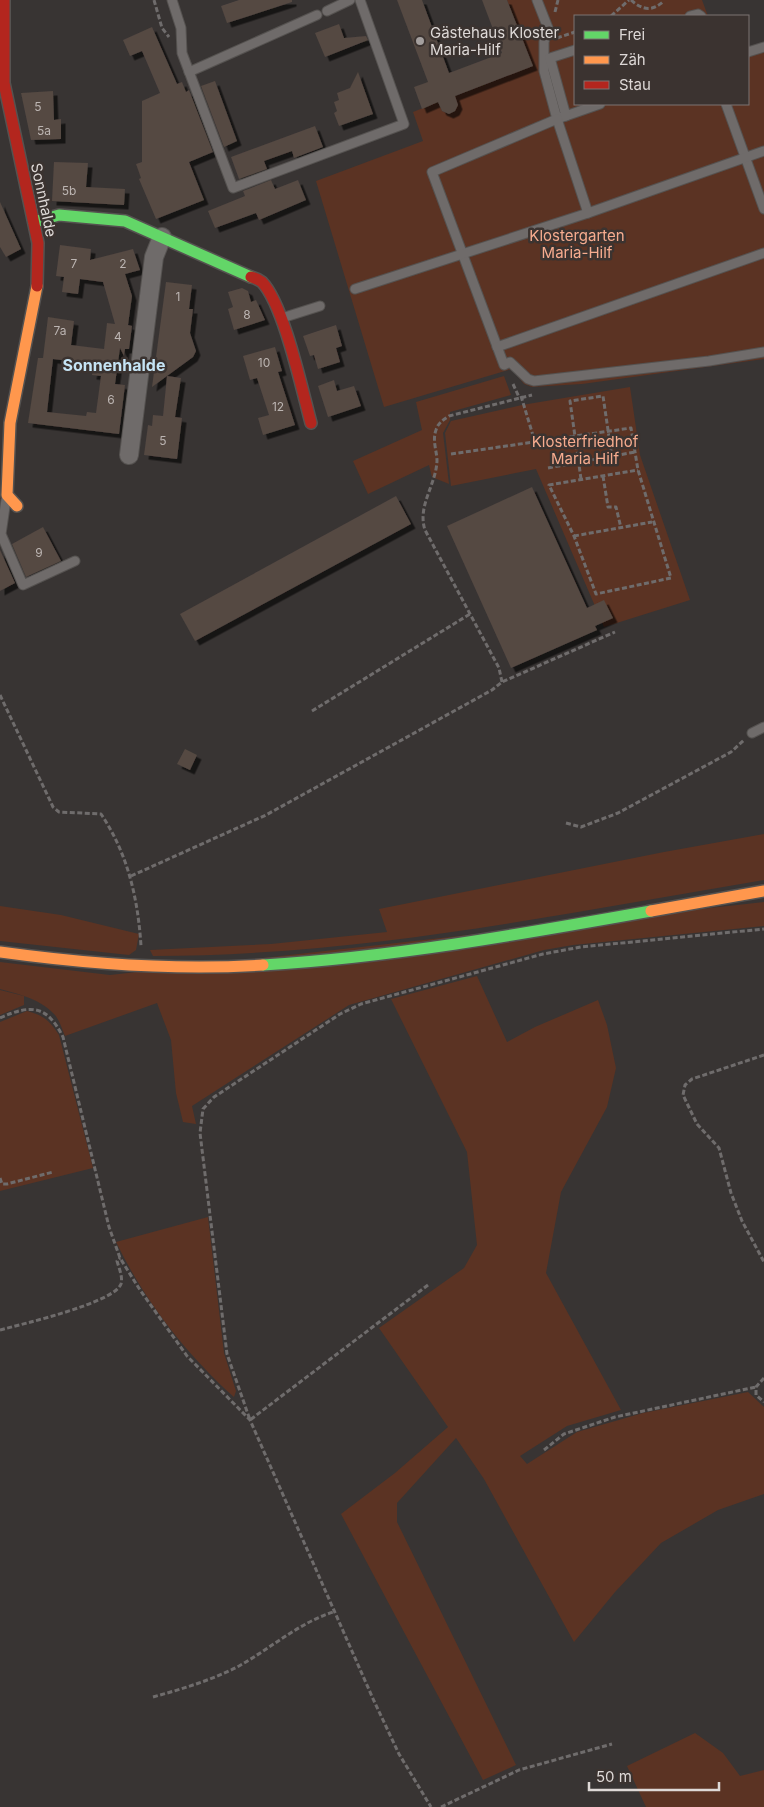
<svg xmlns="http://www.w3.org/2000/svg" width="764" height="1807" font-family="Inter,sans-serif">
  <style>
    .green { fill: #5b3323 }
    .building { fill: #544842; fill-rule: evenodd; filter: url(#shadow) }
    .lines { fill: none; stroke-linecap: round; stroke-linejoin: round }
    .lane-casing { stroke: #555250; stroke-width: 11 }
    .street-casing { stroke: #555250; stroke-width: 20 }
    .fast-casing { stroke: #555250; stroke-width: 14 }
    .slow-casing { stroke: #555250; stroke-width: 14 }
    .jam-casing { stroke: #555250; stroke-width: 14 }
    .path { stroke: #6f6c6c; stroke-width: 3; stroke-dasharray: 5 2.5; stroke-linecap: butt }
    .lane { stroke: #6f6b6a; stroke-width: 9 }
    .street { stroke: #6f6b6a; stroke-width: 18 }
    .fast { stroke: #63d668; stroke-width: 11 }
    .slow { stroke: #ff974d; stroke-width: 11 }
    .jam { stroke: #b3261e; stroke-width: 11 }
    .poi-dot { fill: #a49f9e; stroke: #3b3330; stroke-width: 2 }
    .labels { text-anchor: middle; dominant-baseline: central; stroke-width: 5; stroke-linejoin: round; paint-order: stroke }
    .number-label { font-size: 12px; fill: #bcb5b2 }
    .poi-label { font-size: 15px; fill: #ded9d7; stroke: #3b3330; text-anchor: start }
    .street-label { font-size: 15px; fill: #ded9d7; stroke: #3b3330 }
    .park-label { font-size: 15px; fill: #f7ac8f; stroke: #3b3330 }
    .neighbourhood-label { font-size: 16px; font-weight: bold; fill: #c5e4f5; stroke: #3b3330 }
  </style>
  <defs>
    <filter id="shadow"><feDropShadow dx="4.5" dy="4.5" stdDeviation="0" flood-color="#0009"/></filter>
  </defs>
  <rect width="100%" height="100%" fill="#383433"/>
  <g class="green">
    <path d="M507 0H702L708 16H575V104H748V50L764 44V359L582 384 532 387 524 384 512 369 384 407 316 181 423 141 413 112 438 102 442 111 449 114 455 111V96L532 66Z"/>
    <path d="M504 376 511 395 450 412V420L443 433 449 484 432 477 429 465 368 494 353 461 422 430 416 402Z"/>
    <path d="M630 387 640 455 690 600 604 627 536 469 451 486 445 433 451 421 522 405Z"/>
    <path d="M764 834V880C561 914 360 956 153 956L150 950 271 944 387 932 379 909 664 852Z"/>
    <path d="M764 902V926L573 945 544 950 349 1005 192 1106 196 1124 183 1122 176 1093 171 1040 157 1003 65 1036C62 1029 59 1019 54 1014 40 999 19 994 0 989V962L110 975Z"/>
    <path d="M0 906 61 915 139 934 136 950 129 955 0 941Z"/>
    <path d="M477 976 507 1042 535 1027 598 1000 607 1025 616 1068 607 1107 561 1192 546 1273 621 1410 567 1426 520 1456 527 1464 577 1432 643 1413 748 1392 764 1407V1494L718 1510 661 1543 615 1592 574 1642 484 1479 456 1438 397 1503V1522L516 1765 483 1780 341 1514 395 1473 448 1427 379 1328 464 1268 477 1245 467 1152 391 999Z"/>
    <path d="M0 990 24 996V1005L0 1015Z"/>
    <path d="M27 1011C43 1015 50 1021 59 1035L93 1168 0 1191V1022Z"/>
    <path d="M208 1217 224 1353 236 1391 234 1397C186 1354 144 1300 116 1242Z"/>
    <path d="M695 1733 723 1753 740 1776 764 1770V1807H646L627 1766Z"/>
  </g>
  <g class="building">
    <path d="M239 0H292V2L227 23 221 6Z"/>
    <path d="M397 0H422L449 73 502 53 482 0H507L533 66 455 96 458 105 455 111 449 114 442 111 438 102 422 109 414 87 428 82Z"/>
    <path d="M339 24 344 38 366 36 368 40 325 57 315 33Z"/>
    <path d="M152 27 177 84 182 82 186 92 189 90 213 152 189 162 204 200 156 219 139 179 141 178 136 164 142 162V101L160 93 142 51 130 56 123 40Z"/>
    <path d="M358 72 373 114 339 126 334 113 337 111 334 102 339 100 337 93 350 88Z"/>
    <path d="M215 81 237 141 224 147 201 86Z"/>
    <path d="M53 91 54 120 61 119V139L31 140 21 93Z"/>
    <path d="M315 126 323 147 294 158 292 151 264 161 267 169 239 179 231 157Z"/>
    <path d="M54 162 88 163 86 187 125 189 124 205 52 201Z"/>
    <path d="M271 180 275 189 298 180 306 200 259 220 256 213 215 228 208 211 245 196 243 191Z"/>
    <path d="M0 202 21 249 6 257 0 247Z"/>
    <path d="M60 245 91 249 90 260 133 249 140 270 125 274 132 296 128 325 132 326 129 349H125L124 356 120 348 115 384 125 385 119 434 28 423 38 358H43L48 317 74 321 71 345 104 349 107 323 115 324 103 282 80 279 78 294 62 292 64 277 56 276ZM53 359 94 364 92 375 101 376 96 413 87 412 86 416 47 412Z"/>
    <path d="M166 282 192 285 189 309H193L190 333 196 351 193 357 152 387Z"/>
    <path d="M242 288 248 291 251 302 256 300 265 320 234 330 228 309 233 307 228 292Z"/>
    <path d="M336 325 342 346 336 348 340 362 318 369 314 355 310 356 303 336Z"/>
    <path d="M275 347 282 371 278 372 295 425 263 435 258 418 269 415 257 378 250 380 243 356Z"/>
    <path d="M167 376 181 378 175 417 182 418 177 459 144 455 148 425 152 426 153 415 163 416Z"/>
    <path d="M334 380 337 391 354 386 361 406 328 417 318 386Z"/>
    <path d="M532 487 587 608 604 600 613 618 595 626 597 630 511 668 447 526Z"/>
    <path d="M396 496 411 524 195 641 180 614Z"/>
    <path d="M43 527 61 561 26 577 12 544Z"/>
    <path d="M0 550 15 583 0 591Z"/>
    <path d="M185 749 197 755 190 770 177 764Z"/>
  </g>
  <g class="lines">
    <defs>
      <g id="lane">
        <path d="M172 0 181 28 182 53 233 188 404 124 360 0"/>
        <path d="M537 0 548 28 544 42V71L557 119 600 104"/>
        <path d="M327 11 350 0"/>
        <path d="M690 16 698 14 701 16"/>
        <path d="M748 52 764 47"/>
        <path d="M189 72 317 15"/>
        <path d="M726 104 764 209"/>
        <path d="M566 116 550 58 575 50"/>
        <path d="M588 213 557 119 432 172 504 365 510 362 528 379 534 381 709 361 764 352"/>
        <path d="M355 289 588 213 764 151"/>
        <path d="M282 318 320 306"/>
        <path d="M497 347 764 253"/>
        <path d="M6 500 1 534 23 585 75 561"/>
        <path d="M752 733 764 727"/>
      </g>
      <path id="street" d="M129 455 154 257 162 237"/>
      <g id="fast">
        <path d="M34 222 59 215 125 221 251 277"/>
        <path d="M263 965C394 957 522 934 651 911"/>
      </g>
      <g id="slow">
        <path d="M17 506 7 495 10 423 37 286"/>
        <path d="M651 911 764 891"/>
        <path d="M0 952C87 964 175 971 263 965"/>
      </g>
      <g id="jam">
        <path d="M4 0V83L38 243 37 286"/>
        <path d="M251 277C255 278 259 280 262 282 284 305 302 390 311 423"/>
      </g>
    </defs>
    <use href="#lane" class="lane-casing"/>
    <use href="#street" class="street-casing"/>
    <use href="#fast" class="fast-casing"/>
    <use href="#slow" class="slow-casing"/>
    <use href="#jam" class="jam-casing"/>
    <g class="path">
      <path d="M154 0 162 28 169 37"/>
      <path d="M631 0C642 10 652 12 664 1"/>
      <path d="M555 12 558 0"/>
      <path d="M611 16 629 0"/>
      <path d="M557 38 575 32"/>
      <path d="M513 384 519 397"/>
      <path d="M521 396 535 442"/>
      <path d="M451 454 631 428 638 470 671 578 596 594 574 536 549 485 638 470"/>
      <path d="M548 468 635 452"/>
      <path d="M603 476 608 507H616L621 528"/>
      <path d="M581 479 570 401 603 396 612 457"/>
      <path d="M574 536 652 522"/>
      <path d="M502 682 499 668 425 530C417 506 436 485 437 461 437 451 432 441 436 430 438 423 443 420 449 416L532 395"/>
      <path d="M0 695 53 807 59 812 101 814C128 854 138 899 141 946"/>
      <path d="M312 711 470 614"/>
      <path d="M566 823 581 827 618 813 731 752 744 740"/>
      <path d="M131 876 266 815 492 690 502 682 615 632"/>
      <path d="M0 1018C31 1004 47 1005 63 1037L109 1227 120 1258 140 1290 187 1356 250 1420 374 1701 399 1754 431 1807"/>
      <path d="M764 1055 692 1079 685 1085 683 1095 697 1124 719 1148 731 1193 742 1221 764 1262"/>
      <path d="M0 1178 2 1184H7L53 1172"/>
      <path d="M428 1285 250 1420 227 1354 200 1133 203 1109 214 1097 340 1014 361 1004 543 954 581 947 764 929"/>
      <path d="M0 1330C22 1324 114 1303 121 1284 123 1277 119 1268 117 1261L120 1258"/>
      <path d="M764 1378 756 1387V1395L764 1402"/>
      <path d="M544 1450 564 1434 615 1417 756 1387"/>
      <path d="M153 1697C182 1689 212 1680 239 1666 271 1648 299 1623 333 1612"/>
      <path d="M441 1807 519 1770 612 1744"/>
    </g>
    <use href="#lane" class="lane"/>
    <use href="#street" class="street"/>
    <use href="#fast" class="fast"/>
    <use href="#slow" class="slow"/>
    <use href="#jam" class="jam"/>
  </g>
  <circle class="poi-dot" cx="420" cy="41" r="5"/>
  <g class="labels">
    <g class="number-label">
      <text x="38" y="106">5</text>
      <text x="44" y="130">5a</text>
      <text x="69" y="190">5b</text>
      <text x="74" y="263">7</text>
      <text x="123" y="263">2</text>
      <text x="178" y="296">1</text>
      <text x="247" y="314">8</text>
      <text x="60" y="330">7a</text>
      <text x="118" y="336">4</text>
      <text x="264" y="362">10</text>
      <text x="111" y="399">6</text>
      <text x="278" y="406">12</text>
      <text x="163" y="440">5</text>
      <text x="39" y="552">9</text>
    </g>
    <g class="poi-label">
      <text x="430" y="32">Gästehaus Kloster<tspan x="430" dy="17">Maria-Hilf</tspan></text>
    </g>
    <g class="street-label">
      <text transform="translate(44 200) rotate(78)">Sonnhalde</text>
    </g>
    <g class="park-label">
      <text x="577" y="235">Klostergarten<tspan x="577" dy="17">Maria-Hilf</tspan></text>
      <text x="585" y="441">Klosterfriedhof<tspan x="585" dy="17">Maria Hilf</tspan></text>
    </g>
    <g class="neighbourhood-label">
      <text x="114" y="365">Sonnenhalde</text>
    </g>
  </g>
  <rect x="574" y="15" width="175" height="90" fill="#3b3330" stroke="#7c7573"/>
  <rect x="584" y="31" width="25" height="8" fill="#63d668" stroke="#7c7573"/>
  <text x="619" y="40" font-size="15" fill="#ded9d7">Frei</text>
  <rect x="584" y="56" width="25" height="8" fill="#ff974d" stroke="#7c7573"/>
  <text x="619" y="65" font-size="15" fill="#ded9d7">Zäh</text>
  <rect x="584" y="81" width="25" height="8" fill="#b3261e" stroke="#7c7573"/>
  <text x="619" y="90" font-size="15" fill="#ded9d7">Stau</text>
  <path d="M589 1782v8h130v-8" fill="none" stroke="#ded9d7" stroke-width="2.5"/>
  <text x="596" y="1782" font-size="15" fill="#ded9d7" stroke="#3b3330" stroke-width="4" paint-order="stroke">50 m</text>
</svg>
